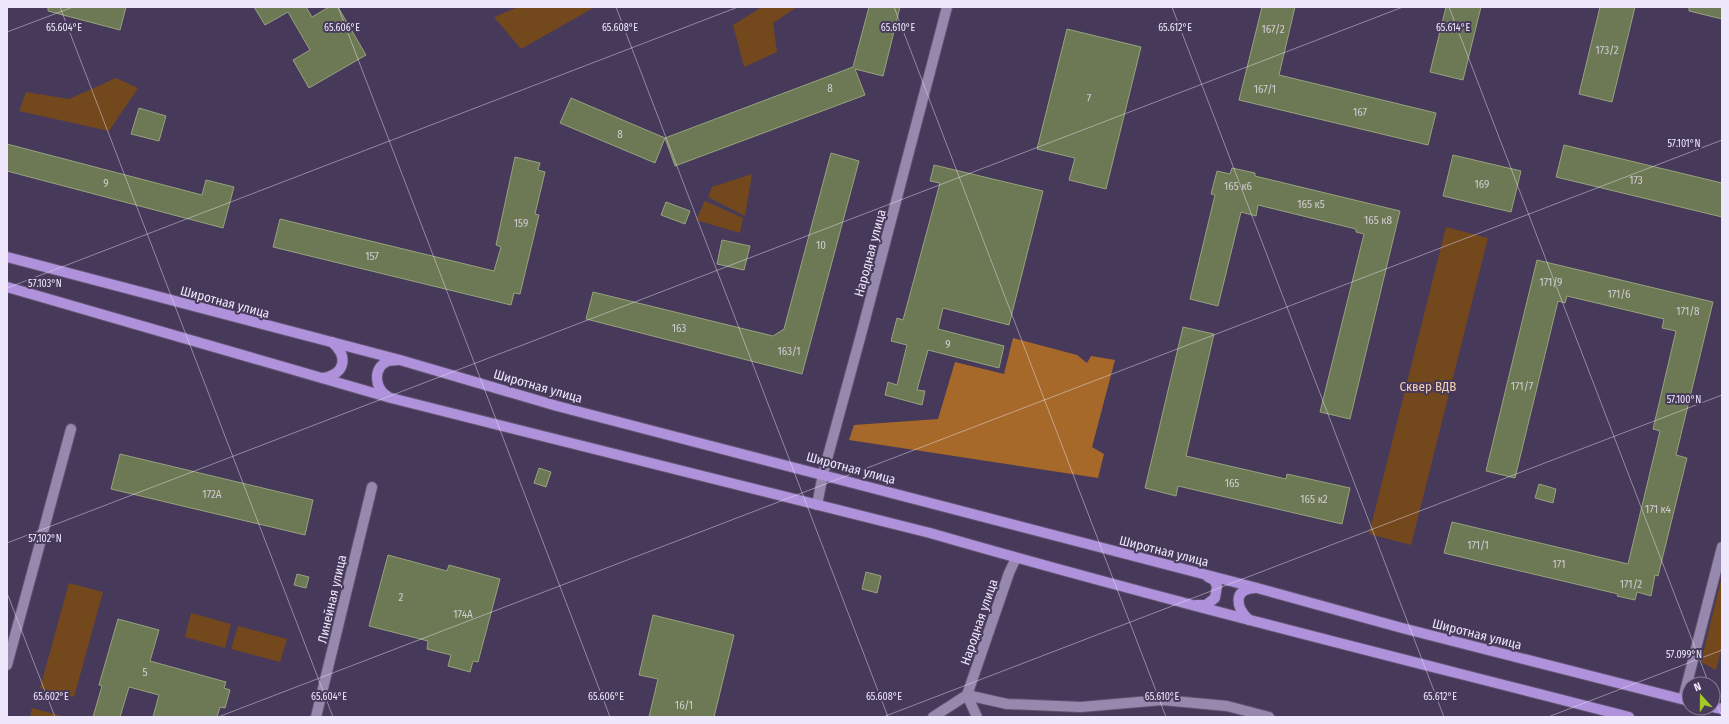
<svg xmlns="http://www.w3.org/2000/svg" width="1729" height="724" font-family="'Fira Sans Condensed',sans-serif">
  <style>
    .green { fill: #73481d }
    .forest { fill: #a76929 }
    .building { fill: #6d7954; stroke: #96a37c }
    .lines { fill: none; stroke-linecap: round; stroke-linejoin: round }
    .minor-casing { stroke: #5f546f; stroke-width: 12 }
    .major-casing { stroke: #5f546f; stroke-width: 12 }
    .minor { stroke: #9789ae; stroke-width: 10 }
    .major { stroke: #b091dc; stroke-width: 10 }
    .ticks { fill: none; stroke: #efe8fc; stroke-width: 1; stroke-opacity: 0.45 }
    .labels { text-anchor: middle; dominant-baseline: central; stroke-width: 4; stroke-linejoin: round; paint-order: stroke }
    .number-label { font-size: 11px; fill: #ceccd2 }
    .street-label { font-size: 13px; fill: #efe8fc; stroke: #47395a }
    .park-label { font-size: 13px; fill: #f4d1b2; stroke: #47395a }
    .ticks-label { font-size: 10px; text-anchor: middle; fill: #efe8fc; stroke: #47395a; stroke-width: 4; stroke-linejoin: round; paint-order: stroke }
  </style>
  <rect width="100%" height="100%" fill="#47395a"/>
  <g class="green">
    <path d="M518 7H595L521 49 494 17Z"/>
    <path d="M762 7H797L773 23 777 52 744 67 733 25Z"/>
    <path d="M116 78 138 88 109 131 19 111 26 92 69 99Z"/>
    <path d="M752 174 745 216 708 197 712 187Z"/>
    <path d="M705 201 743 218 740 233 696 220Z"/>
    <path d="M1446 227 1488 238 1411 545 1369 534Z"/>
    <path d="M1722 576V647L1716 670 1701 662Z"/>
    <path d="M69 583 103 592 74 697 40 688Z"/>
    <path d="M191 613 231 624 225 648 185 637Z"/>
    <path d="M238 626 287 639 280 662 231 649Z"/>
    <path d="M32 708 66 717H30Z"/>
  </g>
  <path class="forest" d="M1013 338 1077 355 1087 363 1091 356 1115 360 1092 447 1104 454 1098 478 849 440 854 425 938 419 955 362 1004 374Z"/>
  <g class="building">
    <path d="M48 7H126L120 30 48 11Z"/>
    <path d="M254 7H306L312 17 329 7H338L366 55 309 88 293 60 310 50 288 12 265 25Z"/>
    <path d="M869 7H900L883 76 855 69 865 95 675 166 665 138 853 67Z"/>
    <path d="M1262 7H1295L1279 75 1436 113 1428 145 1239 100Z"/>
    <path d="M1446 7H1481L1463 80 1430 72Z"/>
    <path d="M1600 7H1635L1612 102 1579 94Z"/>
    <path d="M1689 7H1722V19L1689 11Z"/>
    <path d="M1067 29 1141 47 1106 189 1069 180 1075 158 1037 149Z"/>
    <path d="M571 98 665 138 655 163 560 123Z"/>
    <path d="M139 108 166 116 159 141 131 134Z"/>
    <path d="M7 144 202 195 206 180 234 187 223 228 7 171Z"/>
    <path d="M1564 145 1722 183V217L1556 177Z"/>
    <path d="M831 153 859 161 802 374 586 319 593 292 773 336 784 329Z"/>
    <path d="M1453 155 1521 171 1511 212 1443 196Z"/>
    <path d="M515 157 540 163 538 170 545 172 535 214 539 215 520 294 514 293 511 305 273 247 280 219 494 271 501 247 496 245Z"/>
    <path d="M934 165 1043 191 1009 325 943 308 938 329 1004 346 999 368 928 350 917 390 925 391 922 405 885 395 888 382 897 385 907 345 891 341 897 318 903 320 940 183 930 181Z"/>
    <path d="M1232 168 1255 173V176L1400 211 1350 419 1320 412 1364 234 1356 232V229L1258 205 1256 216 1241 212 1218 306 1190 299 1215 195 1211 194 1217 171 1230 174Z"/>
    <path d="M666 202 690 211 685 224 661 215Z"/>
    <path d="M722 240 750 246 744 270 717 264Z"/>
    <path d="M1537 260 1713 302 1676 455 1687 458 1658 576 1655 575 1651 596 1637 592 1635 600 1617 596 1618 594 1444 553 1452 522 1628 564 1660 431 1653 429 1676 331 1662 328 1664 319 1567 296 1565 303 1558 301 1515 478 1486 471Z"/>
    <path d="M1183 327 1214 334 1186 456 1286 479 1287 474 1350 488 1342 524 1178 486 1176 496 1145 488Z"/>
    <path d="M120 454 313 500 305 535 111 489Z"/>
    <path d="M539 468 551 472 546 487 534 483Z"/>
    <path d="M1539 484 1556 489 1553 503 1535 498Z"/>
    <path d="M388 555 447 571 449 565 500 579 478 662 473 661 470 672 448 666 451 655 427 649 428 641 369 626Z"/>
    <path d="M866 572 881 576 877 593 862 589Z"/>
    <path d="M297 574 309 577 306 588 294 585Z"/>
    <path d="M653 615 734 635 714 717H649L658 679 639 675Z"/>
    <path d="M118 619 159 630 150 661 226 682 224 688 230 690 225 708 220 707 217 717H153L159 695 129 687 120 717H93L102 686 99 685Z"/>
  </g>
  <g class="lines">
    <defs>
      <g id="minor">
        <path d="M817 505 823 474 862 331 947 7"/>
        <path d="M7 665 71 429"/>
        <path d="M967 695 1007 704 1081 707 1162 700 1227 706 1269 717"/>
        <path d="M967 695 977 717"/>
        <path d="M1683 699 1722 547"/>
        <path d="M316 717 372 487"/>
        <path d="M933 717 967 695 1009 573 1016 558"/>
      </g>
      <g id="major">
        <path d="M7 257 400 360 557 406 1257 588 1402 628 1689 701"/>
        <path d="M7 287 391 398 930 533C1162 600 1396 657 1629 717"/>
        <path d="M323 378C345 374 349 357 332 342"/>
        <path d="M387 396C375 388 372 368 388 361 391 360 396 361 398 360"/>
        <path d="M1197 605H1206L1215 598 1217 586 1214 580 1208 577"/>
        <path d="M1249 620C1236 608 1232 589 1255 588"/>
        <path d="M1713 707 1722 709"/>
      </g>
    </defs>
    <use href="#minor" class="minor-casing"/>
    <use href="#major" class="major-casing"/>
    <use href="#minor" class="minor"/>
    <use href="#major" class="major"/>
  </g>
  <path class="ticks" d="M60 7 333 717M338 7 610 717M616 7 888 717M894 7 1166 717M1172 7 1444 717M1449 7 1709 684M7 32 73 7M7 288 738 7M7 543 1403 7M7 593 55 717M1713 694 1722 717M218 717 1722 140M883 717 1722 395M1548 717 1722 650"/>
  <g class="labels">
    <g class="number-label">
      <text x="1273" y="29">167/2</text>
      <text x="1607" y="50">173/2</text>
      <text x="830" y="88">8</text>
      <text x="1265" y="89">167/1</text>
      <text x="1089" y="98">7</text>
      <text x="1360" y="112">167</text>
      <text x="620" y="134">8</text>
      <text x="1636" y="180">173</text>
      <text x="106" y="183">9</text>
      <text x="1482" y="184">169</text>
      <text x="1238" y="186">165 к6</text>
      <text x="1311" y="204">165 к5</text>
      <text x="1378" y="220">165 к8</text>
      <text x="521" y="223">159</text>
      <text x="821" y="245">10</text>
      <text x="372" y="256">157</text>
      <text x="1551" y="282">171/9</text>
      <text x="1619" y="294">171/6</text>
      <text x="1688" y="311">171/8</text>
      <text x="679" y="328">163</text>
      <text x="948" y="344">9</text>
      <text x="789" y="351">163/1</text>
      <text x="1522" y="386">171/7</text>
      <text x="1232" y="483">165</text>
      <text x="212" y="494">172А</text>
      <text x="1314" y="499">165 к2</text>
      <text x="1658" y="509">171 к4</text>
      <text x="1478" y="545">171/1</text>
      <text x="1559" y="564">171</text>
      <text x="1631" y="584">171/2</text>
      <text x="401" y="597">2</text>
      <text x="463" y="614">174А</text>
      <text x="145" y="672">5</text>
      <text x="684" y="705">16/1</text>
    </g>
    <g class="street-label">
      <text transform="translate(870 253) rotate(-75)">Народная улица</text>
      <text transform="translate(225 302) rotate(15)">Широтная улица</text>
      <text transform="translate(538 386) rotate(16)">Широтная улица</text>
      <text transform="translate(851 468) rotate(15)">Широтная улица</text>
      <text transform="translate(1164 551) rotate(14)">Широтная улица</text>
      <text transform="translate(332 599) rotate(-77)">Линейная улица</text>
      <text transform="translate(979 622) rotate(-71)">Народная улица</text>
      <text transform="translate(1477 634) rotate(14)">Широтная улица</text>
    </g>
    <g class="park-label">
      <text x="1428" y="386">Сквер ВДВ</text>
    </g>
  </g>
  <g class="ticks-label">
    <text x="1453" y="31">65.614°E</text>
    <text x="64" y="31">65.604°E</text>
    <text x="342" y="31">65.606°E</text>
    <text x="620" y="31">65.608°E</text>
    <text x="898" y="31">65.610°E</text>
    <text x="1175" y="31">65.612°E</text>
    <text x="1684" y="147">57.101°N</text>
    <text x="45" y="287">57.103°N</text>
    <text x="1684" y="403">57.100°N</text>
    <text x="45" y="542">57.102°N</text>
    <text x="1684" y="658">57.099°N</text>
    <text x="51" y="700">65.602°E</text>
    <text x="329" y="700">65.604°E</text>
    <text x="606" y="700">65.606°E</text>
    <text x="884" y="700">65.608°E</text>
    <text x="1162" y="700">65.610°E</text>
    <text x="1440" y="700">65.612°E</text>
  </g>
  <rect width="1729" height="724" fill="none" stroke="#efe8fc" stroke-width="16"/>
  <g transform="translate(1701 696) rotate(339)"><circle r="19" fill="#47395a" stroke="#8a7f9b"/>
  <path d="M0-3L7 15L0 10L-7 15Z" fill="#a3c926"/>
  <text y="-6" font-size="11" font-weight="bold" text-anchor="middle" fill="#efe8fc">N</text>
  </g>
</svg>
